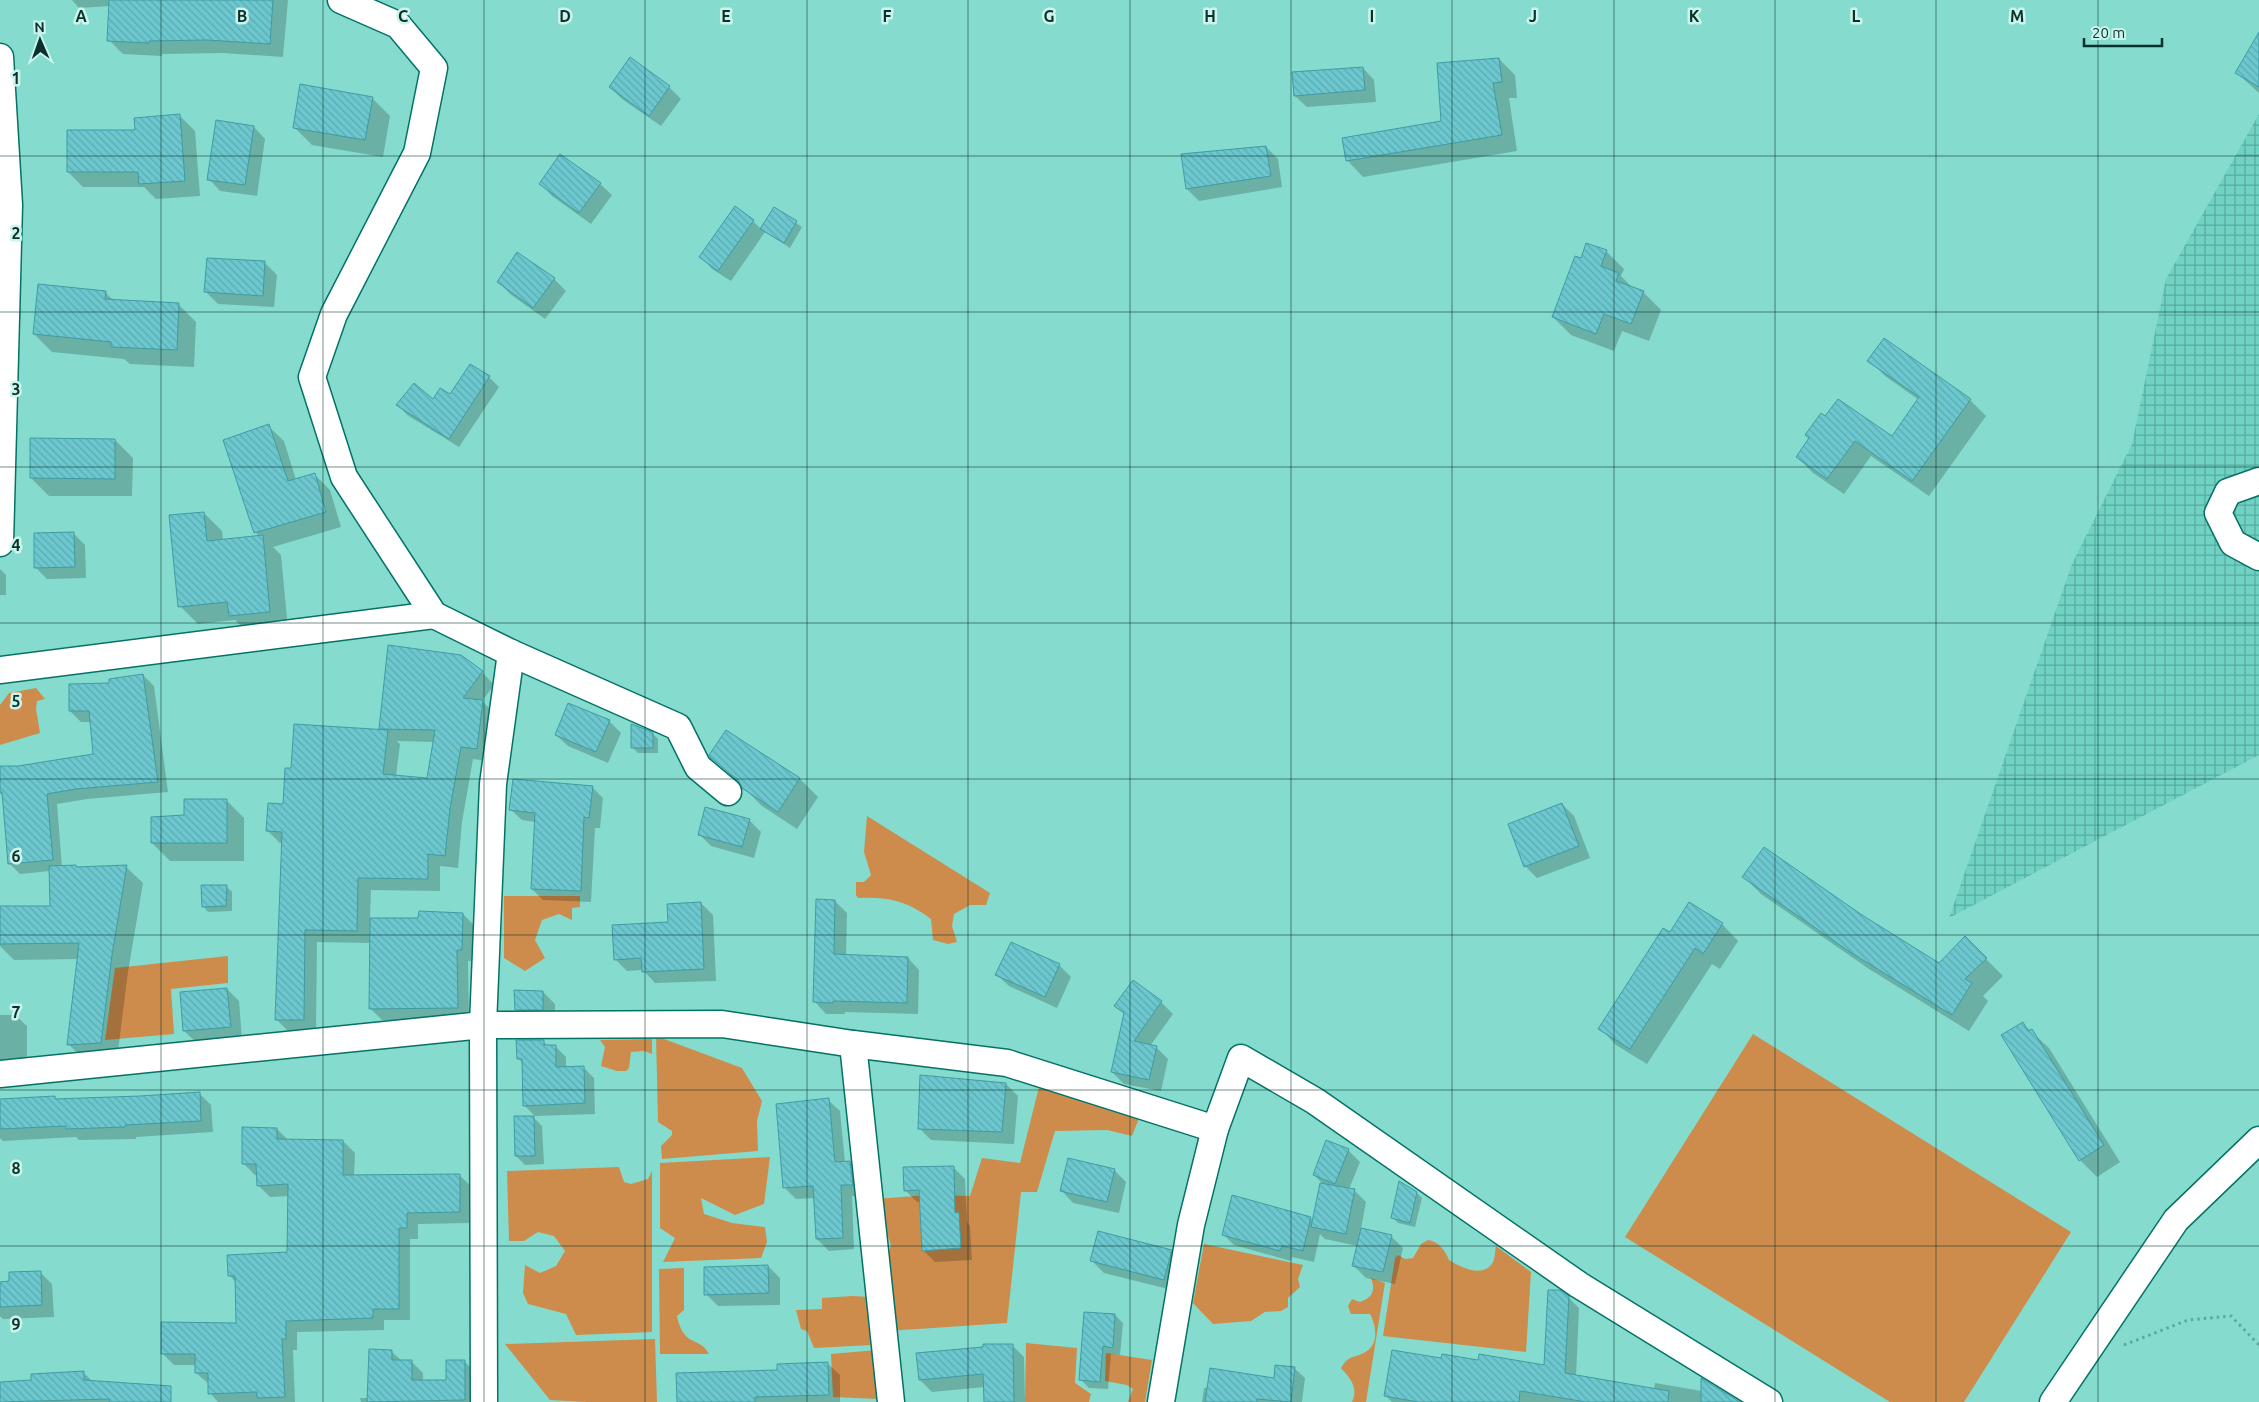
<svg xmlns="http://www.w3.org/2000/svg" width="2259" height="1402" font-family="Ubuntu,sans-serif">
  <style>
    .industrial { fill: url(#industrial-grid) }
    .green { fill: #ce8c4c; fill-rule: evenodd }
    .shadow { fill: #0003; fill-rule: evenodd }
    .building { fill: url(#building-back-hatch); stroke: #3f9ca3 }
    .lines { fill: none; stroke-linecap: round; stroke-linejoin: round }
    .street-casing { stroke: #047267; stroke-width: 29 }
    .path { stroke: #5fa79c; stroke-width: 3; stroke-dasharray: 2.5 4; stroke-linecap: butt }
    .street { stroke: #fff; stroke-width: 26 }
    .grid { fill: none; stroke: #0a312c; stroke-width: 1; stroke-opacity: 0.55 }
    .grid-label { font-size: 16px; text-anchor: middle; font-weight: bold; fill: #0a312c; stroke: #cbf4ec; stroke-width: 5; stroke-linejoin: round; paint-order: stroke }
  </style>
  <defs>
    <pattern id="industrial-grid" width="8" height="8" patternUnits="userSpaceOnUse" patternTransform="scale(1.25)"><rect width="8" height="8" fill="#6fd2c3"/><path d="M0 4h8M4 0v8" fill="none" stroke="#59ab9f"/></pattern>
    <pattern id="building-back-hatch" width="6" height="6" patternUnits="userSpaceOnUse" patternTransform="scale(1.25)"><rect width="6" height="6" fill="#6cc7ce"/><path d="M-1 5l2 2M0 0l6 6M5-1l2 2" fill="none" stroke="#5cabb1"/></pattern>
  </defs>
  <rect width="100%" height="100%" fill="#85dcce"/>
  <path class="industrial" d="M2259 114V755L1949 918 2072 564 2132 444 2166 279Z"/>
  <g class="green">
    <path d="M36 688 45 699 37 701 36 709 40 733 0 745V705L9 693Z"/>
    <path d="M867 816 990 893 986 905H970L954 914 952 926 957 942 948 944 933 940 931 919C907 901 889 897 858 898L856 895V882H864L871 875 864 852Z"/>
    <path d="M504 896H580V907L572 908V920L559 914 542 920 535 940 545 958 525 971 504 958Z"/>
    <path d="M228 956V983L171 989 174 1034 105 1040 115 968Z"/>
    <path d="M1753 1034 2071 1232 1964 1402H1890L1625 1237Z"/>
    <path d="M656 1036 742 1068 762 1101 757 1121 758 1151 662 1159 661 1146 672 1135V1131L658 1122Z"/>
    <path d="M652 1039V1054L644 1051 631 1052 629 1068 626 1071H617L601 1066 605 1047 600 1040Z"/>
    <path d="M1041 1079 1141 1113 1132 1136 1107 1130 1055 1131 1037 1192H1021L1007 1323 888 1331 883 1273 891 1245 875 1199 929 1195 970 1196 982 1158 1020 1163ZM959 1213 961 1248 922 1251 920 1215Z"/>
    <path d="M770 1157 764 1204 735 1215 701 1198 704 1214 732 1223 765 1227 767 1242 761 1258 663 1262 675 1238 660 1228V1163Z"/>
    <path d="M619 1167 624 1182 631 1184 648 1179 652 1171V1332L576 1335 566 1314 528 1304 523 1293 525 1265 540 1273 556 1266 565 1251 554 1236 538 1232 524 1241H509L507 1171Z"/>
    <path d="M1428 1240C1439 1242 1445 1250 1449 1260 1460 1267 1484 1279 1493 1262 1495 1258 1495 1251 1496 1246L1531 1272 1526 1352 1383 1336 1395 1258 1398 1255 1405 1259 1413 1258 1421 1244Z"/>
    <path d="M1204 1244 1303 1265 1298 1279 1300 1287 1288 1298V1307L1281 1311 1265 1312 1251 1321 1213 1324 1193 1303Z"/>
    <path d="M684 1268V1310L677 1316C684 1349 699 1335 709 1354H660L659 1269Z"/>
    <path d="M1371 1278 1385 1283 1366 1402H1352C1359 1388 1350 1378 1341 1368 1350 1353 1355 1359 1367 1351 1379 1343 1376 1325 1370 1314H1351L1348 1306 1352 1299 1360 1302C1372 1298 1376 1291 1371 1278Z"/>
    <path d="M852 1296 870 1297 872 1345 814 1348 807 1331 801 1329 796 1310 822 1309V1298Z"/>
    <path d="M655 1339 657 1402H587L550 1400 505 1344Z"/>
    <path d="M1026 1343 1077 1348 1075 1383 1091 1394 1089 1402H1025Z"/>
    <path d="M877 1350 878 1399 833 1397 831 1354Z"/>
    <path d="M1106 1353 1152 1360 1145 1402H1128L1133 1389 1127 1385 1105 1381Z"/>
  </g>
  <g class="shadow">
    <path d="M72 0H288L283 57 222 53 162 54V56L123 54 109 40 110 6 79 8Z"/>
    <path d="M2259 34V93L2237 73Z"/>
    <path d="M1499 59 1515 75 1517 98H1509L1517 151 1363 177 1347 160 1442 122Z"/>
    <path d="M1363 68 1374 80 1376 102 1307 107 1295 96Z"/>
    <path d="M610 87H669L681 99 661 126 622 99Z"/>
    <path d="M372 98 390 116 383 157 312 145 294 127Z"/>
    <path d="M180 116 195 131 200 196 156 199 144 187H83L68 172 137 131Z"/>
    <path d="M254 127 265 139 257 196 220 191 209 179Z"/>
    <path d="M1266 147 1278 159 1282 187 1199 201 1187 189Z"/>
    <path d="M541 184H600L612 195 591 224 552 196Z"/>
    <path d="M774 208 802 227 790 248 765 232 731 281 712 269 701 257 753 221 761 229Z"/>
    <path d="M1606 251 1624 269 1621 276 1634 289 1643 292 1661 310 1649 341 1622 331 1614 351 1571 335 1553 317 1581 260Z"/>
    <path d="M265 263 277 275 274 307 218 304 206 292Z"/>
    <path d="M554 279 566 291 545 319 510 294 499 282Z"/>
    <path d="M105 292 114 301 178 304 196 322 194 367 130 364 124 359 52 352 34 334Z"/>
    <path d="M1869 360 1970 400 1986 416 1929 496 1871 456 1844 494 1813 473 1797 457 1826 418 1892 438 1919 400 1885 376Z"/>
    <path d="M489 377 499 387 459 447 407 415 398 405 433 401 451 396Z"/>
    <path d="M268 426 284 441 296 480 314 474 330 490 341 527 273 547 281 555 288 629 248 633 235 620 198 624 180 606 204 513 222 531 223 540 260 537 255 532Z"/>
    <path d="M115 440 133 458 132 496H49L31 478Z"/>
    <path d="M73 533 85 545 86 578 47 579 35 567Z"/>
    <path d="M0 569 6 575V595H0Z"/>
    <path d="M482 672 494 685 482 701 495 714 489 761 473 759 462 822 458 868 440 866V891L371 890 370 919H420L463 914 475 926 473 961H468L469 1020H382L370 1008 371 943 317 942 316 1033 289 1032 276 1019 283 843H280L267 830 284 805 292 769 382 731 380 729ZM397 741 434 742 428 780 396 776 400 744Z"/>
    <path d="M143 675 154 686 168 792 87 799 57 804 62 867H126L143 883 128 972 117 1059 85 1060 68 1044 79 959 14 960 0 946V908L51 907 50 871 20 874 9 863 3 797 0 793V767L19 768 94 755 91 722H81L70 711 110 684Z"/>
    <path d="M609 721 621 733 608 763 568 746 556 735Z"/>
    <path d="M726 731 800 779 818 797 797 829 762 806 710 755Z"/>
    <path d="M652 733 658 739V753H638L633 748Z"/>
    <path d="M592 787 603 798 600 828H595L591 902 543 900 532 889 535 822 522 820 510 809Z"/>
    <path d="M226 800 244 818V861H170L152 843 185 816Z"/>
    <path d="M1562 804 1574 816 1590 858 1537 878 1525 866Z"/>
    <path d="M749 820 761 832 754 858 711 846 699 834Z"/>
    <path d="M1744 877 1861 916 1939 964 1965 938 2003 976 1983 996 1988 1001 1969 1031 1869 969 1761 894Z"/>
    <path d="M226 886 232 892V911L208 912 203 906Z"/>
    <path d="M835 901 847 913 846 956 908 958 919 970 918 1014 845 1012V1014H826L815 1002Z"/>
    <path d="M701 903 713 915 716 981 655 983 643 970 627 971 615 959Z"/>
    <path d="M1722 924 1738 941 1720 969 1712 964 1647 1064 1616 1045 1600 1028 1671 934Z"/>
    <path d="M1059 965 1071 977 1057 1008 1009 986 997 975Z"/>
    <path d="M1133 982 1161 1002 1173 1014 1150 1046 1156 1047 1168 1059 1161 1091 1124 1084 1112 1072 1125 1015 1116 1006Z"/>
    <path d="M227 989 239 1001 242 1039 196 1042 184 1031Z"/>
    <path d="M543 992 555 1004V1021H528L516 1009Z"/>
    <path d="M0 1015H15L27 1026V1063H0Z"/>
    <path d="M2022 1023 2049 1048 2120 1162 2097 1177 2080 1160Z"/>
    <path d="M543 1041 549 1047 555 1046 566 1057V1068L583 1067 594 1078 595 1114 535 1116 524 1105 523 1064 518 1058Z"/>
    <path d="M1006 1084 1018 1096 1014 1144 931 1140 919 1128Z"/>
    <path d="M199 1093 211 1105 213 1132 136 1137V1139L79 1140 76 1137 3 1141 0 1138V1100L54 1097 57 1100 140 1097Z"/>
    <path d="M828 1100 840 1111 845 1162H850L862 1174 864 1196H852L854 1249 829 1251 817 1239 815 1198 796 1199 784 1187Z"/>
    <path d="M533 1117 542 1126 544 1164 525 1165 516 1156Z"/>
    <path d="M277 1129 288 1140 343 1141 355 1153 354 1176 459 1175 471 1186V1223L418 1224V1239H410V1320H384V1330L297 1332V1350H293L295 1402H218L210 1393 209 1384 196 1373V1365H174L162 1353 238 1324 237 1283 230 1276 288 1253 289 1196 270 1197 258 1185V1175H255L243 1163Z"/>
    <path d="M1348 1150 1360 1162 1349 1189 1354 1190 1366 1202 1361 1229 1391 1236 1403 1248 1395 1284 1366 1278 1354 1266 1358 1246 1325 1239 1320 1234 1314 1262 1292 1257 1291 1261 1234 1245 1223 1234 1310 1218 1314 1221 1324 1185 1314 1175Z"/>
    <path d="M953 1167 965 1179 967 1222 970 1226 972 1260 935 1262 923 1250 921 1202H917L905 1190Z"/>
    <path d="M1114 1170 1126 1182 1119 1213 1073 1203 1062 1191Z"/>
    <path d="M1417 1193 1422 1198 1415 1227 1398 1223 1392 1217Z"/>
    <path d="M1171 1251 1183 1263 1176 1291 1104 1273 1092 1261Z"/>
    <path d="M768 1266 780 1278V1305L718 1306 706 1294Z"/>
    <path d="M40 1272 52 1284 54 1317 3 1319 0 1316V1283H11Z"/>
    <path d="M1568 1297 1579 1308 1576 1376 1654 1389 1655 1383 1702 1391 1733 1402H1392L1386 1396 1442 1360 1546 1366Z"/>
    <path d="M1115 1315 1123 1323 1120 1355 1111 1354 1108 1389 1089 1388 1081 1380Z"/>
    <path d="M1012 1345 1024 1357 1025 1402H985V1387L932 1392 920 1380Z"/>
    <path d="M391 1351 402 1361H411L423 1373V1381H447L465 1362 476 1373V1402H361L360 1398H368Z"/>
    <path d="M828 1364 840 1375V1402H678L778 1371Z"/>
    <path d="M1294 1368 1305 1378 1302 1402H1202L1204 1388 1275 1379Z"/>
    <path d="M83 1372 93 1382 151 1402H0V1383L32 1381Z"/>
  </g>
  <g class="building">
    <path d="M109 0H273L270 44 207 40 149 41V43L107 41Z"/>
    <path d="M2259 32V87L2235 73Z"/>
    <path d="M630 57 670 86 649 116 609 87Z"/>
    <path d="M1499 58 1502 82 1493 83 1502 135 1346 161 1342 138 1441 121 1437 63Z"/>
    <path d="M1363 67 1365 90 1294 96 1292 72Z"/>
    <path d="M300 84 373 97 365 140 293 128Z"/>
    <path d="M180 114 185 181 139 184 138 172H67V130H135L134 118Z"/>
    <path d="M216 120 254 126 245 185 207 180Z"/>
    <path d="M1266 146 1271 176 1186 189 1181 154Z"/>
    <path d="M560 154 601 183 579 213 539 184Z"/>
    <path d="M735 206 754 220 718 271 699 257Z"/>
    <path d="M774 207 797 221 784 243 760 229Z"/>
    <path d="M1586 243 1607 250 1601 266 1619 273 1616 281 1644 291 1631 324 1604 314 1596 334 1552 317 1575 256 1581 258Z"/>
    <path d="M517 252 555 278 533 308 497 282Z"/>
    <path d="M207 258 265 261 263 296 204 292Z"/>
    <path d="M38 284 106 291 105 299 179 303 177 350 111 347V342L33 334Z"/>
    <path d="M1884 338 1971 399 1912 481 1855 441 1827 479 1796 457 1809 438 1805 435 1821 413 1825 416 1838 399 1892 436 1919 397 1867 361Z"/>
    <path d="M470 364 490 376 449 439 396 405 414 383 433 399 440 388 450 394Z"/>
    <path d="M269 424 288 481 315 473 326 512 254 533 223 440Z"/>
    <path d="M30 438 115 439V479L30 478Z"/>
    <path d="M204 512 207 541 263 535 270 612 229 616 227 602 178 607 169 515Z"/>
    <path d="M74 532 75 567 34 568V533Z"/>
    <path d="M388 645 461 655 483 671 463 698 483 700 477 749 461 747 450 809 445 856 428 854V879L358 878 357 931 305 930 304 1020H275L282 832 266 831 268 803 283 804 285 768H291L294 724 388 730 383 774 427 778 435 730 379 729Z"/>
    <path d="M143 674 158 782 76 789 47 794 53 860 8 864 2 792H0V766H18L93 754 89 711H69V684L109 683V679Z"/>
    <path d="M568 703 610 720 596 752 555 735Z"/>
    <path d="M631 724 653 732V748H631Z"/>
    <path d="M726 730 800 778 778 812 742 788 738 780 710 757 709 755Z"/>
    <path d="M513 779 593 786 589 818 584 817 581 891 531 889 535 813 509 810Z"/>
    <path d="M184 799H227V843H151V817L184 815Z"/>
    <path d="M1562 803 1579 846 1524 867 1508 824Z"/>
    <path d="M705 807 750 819 742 847 698 835Z"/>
    <path d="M1764 847 1862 915 1939 963 1965 936 1987 958 1965 979 1972 983 1952 1015 1850 952 1742 877Z"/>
    <path d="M76 865V867L127 865 112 955 101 1043 67 1045 79 943 0 944V906H50L49 866Z"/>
    <path d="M201 885H227L226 906 202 907Z"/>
    <path d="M816 899 835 900 834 954 908 957 907 1003 833 1001V1003L813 1002Z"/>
    <path d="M701 902 704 969 642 972 641 958 614 960 612 925 668 922 667 904Z"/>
    <path d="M1689 902 1723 923 1703 954 1695 948 1630 1049 1598 1029 1663 928 1670 932Z"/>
    <path d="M419 911 463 913 462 950H457L458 1008 369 1009 370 918H418Z"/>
    <path d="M1011 942 1060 964 1045 997 995 975Z"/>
    <path d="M1133 980 1162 1001 1134 1041 1157 1046 1149 1080 1111 1072 1124 1013 1114 1006Z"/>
    <path d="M227 988 231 1027 183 1031 180 992Z"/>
    <path d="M514 990 543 991V1010H515Z"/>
    <path d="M2023 1022 2028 1031 2032 1029 2104 1145 2079 1161 2001 1035Z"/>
    <path d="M516 1040H544V1045H556V1067L584 1066 585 1103 523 1106 522 1059H517Z"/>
    <path d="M920 1075 1006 1083 1002 1132 918 1129Z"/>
    <path d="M200 1092 201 1121 125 1125V1127L66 1129V1126L0 1129V1099L55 1096V1099L140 1096Z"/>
    <path d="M829 1098 835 1162 850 1161 853 1185H841L843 1238 816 1239 813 1186 783 1188 776 1104Z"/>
    <path d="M514 1116H534L535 1156H515Z"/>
    <path d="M242 1127 277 1128V1139L343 1140V1175L460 1174V1212L407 1213V1228H399V1309H373V1318L286 1321V1339H282L285 1397 257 1398V1392L208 1394V1373H195V1354H161V1322L236 1323 235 1276H228L227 1255 287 1252 288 1184 257 1186 256 1164H242Z"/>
    <path d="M1326 1140 1349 1149 1335 1184 1313 1175Z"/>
    <path d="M1068 1158 1115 1169 1107 1202 1060 1191Z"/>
    <path d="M954 1166 955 1213 959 1212 961 1248 922 1251 919 1190 904 1191 903 1167Z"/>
    <path d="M1399 1181 1417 1192 1410 1223 1391 1218Z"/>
    <path d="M1320 1183 1355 1189 1346 1234 1311 1227Z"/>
    <path d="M1232 1195 1311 1217 1303 1251 1282 1246 1280 1251 1222 1235Z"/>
    <path d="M1361 1228 1392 1235 1383 1272 1352 1266Z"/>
    <path d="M1098 1231 1172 1250 1164 1280 1090 1261Z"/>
    <path d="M768 1265 769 1293 704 1295V1267Z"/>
    <path d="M41 1271 42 1305 0 1307V1282L9 1281V1272Z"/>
    <path d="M1548 1290H1561L1569 1296 1565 1373 1669 1391 1668 1402H1586L1520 1391 1519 1402H1418L1384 1396 1392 1350 1441 1358 1442 1354 1478 1360 1479 1354 1544 1365Z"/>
    <path d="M1084 1312 1115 1314 1113 1348 1103 1346 1100 1382 1079 1380Z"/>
    <path d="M983 1344H1013L1014 1402H984L983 1374 919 1380 916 1353 983 1347Z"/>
    <path d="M369 1349 392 1350V1360H412V1380H446V1360H465V1400L367 1402Z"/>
    <path d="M828 1362 829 1395 755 1397V1402H677L676 1373 777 1370V1364Z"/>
    <path d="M1275 1365 1295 1367 1291 1402 1257 1399V1402H1205L1210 1368 1274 1378Z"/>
    <path d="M84 1371V1380L171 1386V1402H109L110 1399 0 1402V1382L31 1380V1374Z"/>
    <path d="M1701 1378 1740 1402H1701Z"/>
  </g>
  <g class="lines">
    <defs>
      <g id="street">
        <path d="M341 0 398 25 434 68 417 153 334 314 312 377 344 477 434 615 511 653 678 727 698 767 728 792"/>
        <path d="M0 57 9 205 0 543"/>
        <path d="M2259 481 2228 492 2218 513 2233 543 2259 557"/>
        <path d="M0 670 434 615"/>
        <path d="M853 1044 891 1402"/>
        <path d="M0 1074 483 1025 722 1024 853 1044 1007 1063 1215 1129"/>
        <path d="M484 1402 483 1025 493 784 511 653"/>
        <path d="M1161 1402 1191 1225 1215 1129 1241 1058 1315 1101 1579 1285 1769 1402"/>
        <path d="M2053 1402 2176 1220 2259 1140"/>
      </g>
    </defs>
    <use href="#street" class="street-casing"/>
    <path class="path" d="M2124 1345 2188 1320 2231 1316 2259 1345"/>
    <use href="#street" class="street"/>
  </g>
  <path class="grid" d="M161 0V1402M323 0V1402M484 0V1402M645 0V1402M807 0V1402M968 0V1402M1130 0V1402M1291 0V1402M1452 0V1402M1614 0V1402M1775 0V1402M1936 0V1402M2098 0V1402M0 156H2259M0 312H2259M0 467H2259M0 623H2259M0 779H2259M0 935H2259M0 1090H2259M0 1246H2259"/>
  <g class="grid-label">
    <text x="81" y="22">A</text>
    <text x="242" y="22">B</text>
    <text x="403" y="22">C</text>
    <text x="565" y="22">D</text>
    <text x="726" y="22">E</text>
    <text x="887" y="22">F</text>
    <text x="1049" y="22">G</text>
    <text x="1210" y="22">H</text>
    <text x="1372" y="22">I</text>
    <text x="1533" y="22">J</text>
    <text x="1694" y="22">K</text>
    <text x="1856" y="22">L</text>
    <text x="2017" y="22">M</text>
    <text x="16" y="84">1</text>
    <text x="16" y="239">2</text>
    <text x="16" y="395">3</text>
    <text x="16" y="551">4</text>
    <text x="16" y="707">5</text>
    <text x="16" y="862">6</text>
    <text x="16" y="1018">7</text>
    <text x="16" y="1174">8</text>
    <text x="16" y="1330">9</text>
  </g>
  <g transform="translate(40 40) rotate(358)" stroke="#cbf4ec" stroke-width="4" paint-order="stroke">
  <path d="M0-4L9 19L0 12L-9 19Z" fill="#0a312c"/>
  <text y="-8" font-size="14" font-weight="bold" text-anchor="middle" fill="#0a312c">N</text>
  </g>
  <path d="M2084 38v8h78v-8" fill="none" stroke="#0a312c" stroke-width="2.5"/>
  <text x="2092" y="38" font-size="15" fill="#0a312c" stroke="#cbf4ec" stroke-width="4" paint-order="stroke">20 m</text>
</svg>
